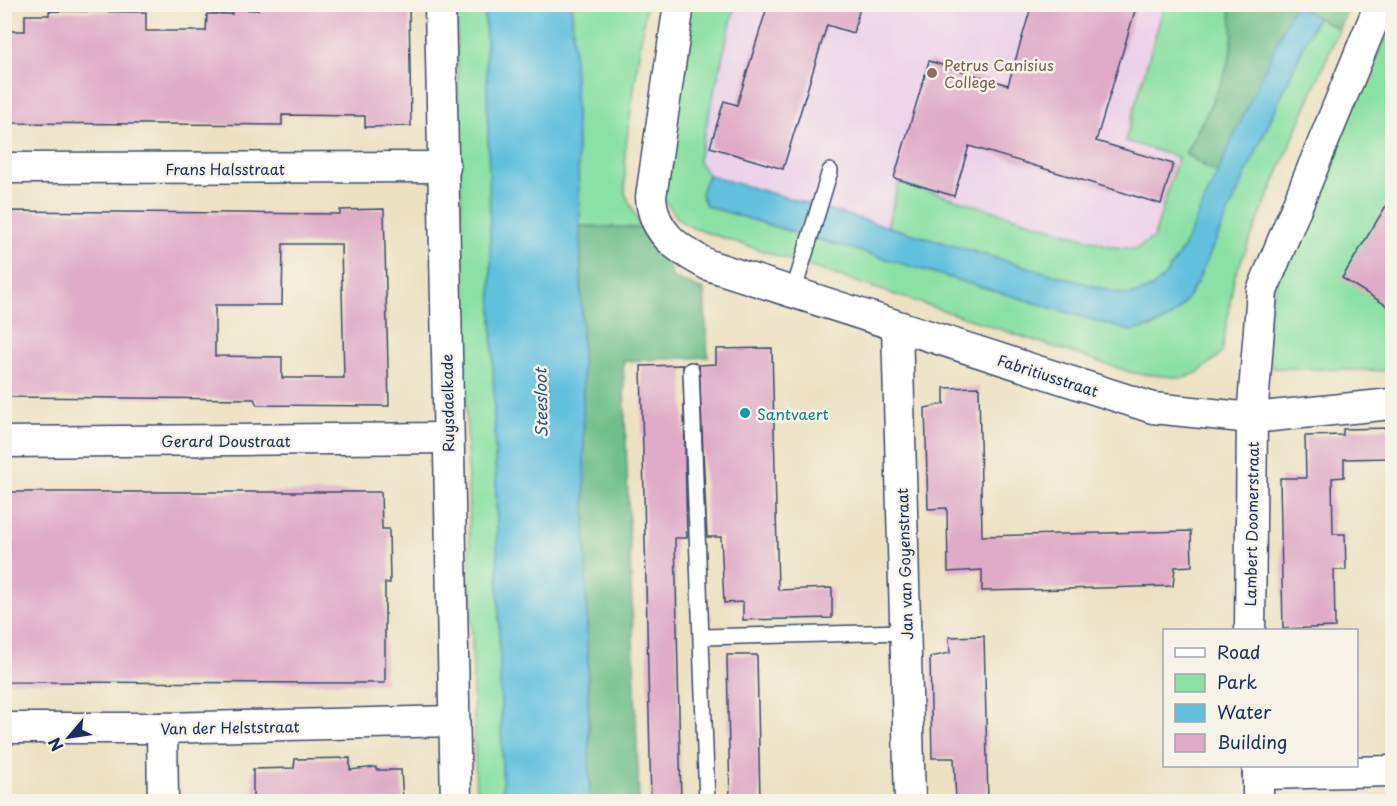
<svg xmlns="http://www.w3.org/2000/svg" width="1397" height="806" font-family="'Playpen Sans',sans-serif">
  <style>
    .built { fill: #ecd1ea }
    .green { fill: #8be1a4; stroke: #538881; stroke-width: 1.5 }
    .forest { fill: #70bf8a; stroke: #467774; stroke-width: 1.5 }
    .water { fill: #60c0de; stroke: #3e789e; stroke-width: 1.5 }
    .building { fill: #dfabc8; fill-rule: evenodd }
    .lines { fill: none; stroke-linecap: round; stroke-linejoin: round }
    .lane-casing { stroke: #3a4a6d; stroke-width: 18 }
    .street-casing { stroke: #3a4a6d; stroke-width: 33 }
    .secondary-casing { stroke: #3a4a6d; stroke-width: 36 }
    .lane { stroke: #fff; stroke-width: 15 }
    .street { stroke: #fff; stroke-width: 30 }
    .secondary { stroke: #fff; stroke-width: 33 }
    .education-dot { fill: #8d6e63; stroke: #f7f3e8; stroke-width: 2 }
    .culture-dot { fill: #0f9aa8; stroke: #f7f3e8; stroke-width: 2 }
    .labels { text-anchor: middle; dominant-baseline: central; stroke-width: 5; stroke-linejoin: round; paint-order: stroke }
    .education-label { font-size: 15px; fill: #785e54; stroke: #f7f3e8; text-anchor: start }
    .street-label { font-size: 15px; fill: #1b2f5e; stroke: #f7f3e8 }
    .culture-label { font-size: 15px; fill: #0d838f; stroke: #f7f3e8; text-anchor: start }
    .water-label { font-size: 16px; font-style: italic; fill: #2c537e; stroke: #f7f3e8 }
  </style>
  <rect width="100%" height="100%" fill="#f7f3e8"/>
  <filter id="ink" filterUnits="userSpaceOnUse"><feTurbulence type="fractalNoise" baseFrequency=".0167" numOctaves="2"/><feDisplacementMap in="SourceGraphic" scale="12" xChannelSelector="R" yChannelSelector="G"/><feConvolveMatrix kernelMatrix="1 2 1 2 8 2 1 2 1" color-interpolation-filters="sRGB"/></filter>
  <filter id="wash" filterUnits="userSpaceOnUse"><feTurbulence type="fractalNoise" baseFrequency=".008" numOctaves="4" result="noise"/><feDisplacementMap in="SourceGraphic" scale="24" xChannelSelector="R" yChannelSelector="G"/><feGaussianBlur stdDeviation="1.35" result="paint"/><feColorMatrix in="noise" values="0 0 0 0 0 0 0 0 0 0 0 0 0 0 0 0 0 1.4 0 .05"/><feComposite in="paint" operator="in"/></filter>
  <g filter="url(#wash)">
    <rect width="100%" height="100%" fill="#ede1c2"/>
    <path class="built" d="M735 5H1164L1125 141 1179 156 1154 237 1136 249 1113 247 899 183 887 227 708 175 698 160Z"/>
    <g class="green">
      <path d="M456 5H485L503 801H476Z"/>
      <path d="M572 5H646L625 152V193L641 228 580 226Z"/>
      <path d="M687 5H735L698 160 708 175 701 193 706 206 808 237 1151 328C1177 317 1183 306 1197 282L1317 17 1339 29 1234 278 1222 353 1199 372 1184 378 1133 373 693 228 679 220 662 197Z"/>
      <path d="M1164 5H1228C1246 56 1207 109 1185 154L1218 174C1204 204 1177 276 1149 291 1141 295 1133 294 1125 295L887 227 899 182 1113 247 1136 249 1154 237 1178 157 1125 141Z"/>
      <path d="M1392 30V371L1273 368 1264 348 1275 282 1383 43Z"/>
    </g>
    <g class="forest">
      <path d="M1228 5H1350L1339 29 1294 6 1218 174 1185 154C1207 109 1246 57 1228 5Z"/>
      <path d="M580 226 641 228 663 251 673 278 704 290 708 357 623 361 639 801H590Z"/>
    </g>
    <g class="water">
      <path d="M485 5H572L580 226 590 801H503Z"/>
      <path d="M1294 5 1317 17 1197 282C1178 315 1169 326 1130 331L706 206 701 193 708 175 1125 295C1159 293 1166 274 1183 248Z"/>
    </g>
    <g id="blocks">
      <g class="building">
        <path d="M258 4H409L411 126 365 127V116L282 115V125L4 123V31H25V15H49V11L146 12V31H206L207 14H232V9L258 10Z"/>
        <path d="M768 4H861L853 33 827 25 783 169 710 147 724 101 737 105Z"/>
        <path d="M1032 4H1137L1096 141 1173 164 1161 204 969 146 954 196 894 178 929 61 1008 85Z"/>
        <path d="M1392 196V309L1342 278Z"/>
        <path d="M384 209 389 406 257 405 254 399 4 397 8 303H4V211L340 214V210ZM283 244H341L344 378H282V357L215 356V305H282Z"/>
        <path d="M772 348 778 590 832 588V618L743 620V602L724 603 721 537H707L699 365 716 364V349Z"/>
        <path d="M683 365 687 538H675L681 801H651L641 366Z"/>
        <path d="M979 387 982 536 1191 531 1192 566 1175 567 1173 586 1028 590 982 591V570L948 572 947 508 928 509 925 408 944 404V388Z"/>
        <path d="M1392 428V458L1344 459V477L1332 478 1333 534H1345L1346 570H1334L1335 627 1283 629 1280 478H1306L1305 436 1343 435V429Z"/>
        <path d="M4 492H381L382 529H389L390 583H385V683L4 682 10 541H4Z"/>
        <path d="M984 636 988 801H956L954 758H932L930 657 950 653 949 637Z"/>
        <path d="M727 655H757L760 801H730Z"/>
        <path d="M350 758V770L376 767V770H401L403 801H253V769L294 768 295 759Z"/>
      </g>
    </g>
  </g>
  <g filter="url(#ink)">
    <use href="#blocks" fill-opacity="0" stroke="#3a4a6d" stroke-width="1.5"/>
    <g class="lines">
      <defs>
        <g id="lane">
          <path d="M793 293 830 171"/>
          <path d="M691 370 707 802"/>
          <path d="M703 637 906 632"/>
        </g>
        <g id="street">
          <path d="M440 4 456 802"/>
          <path d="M679 4 651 197C653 233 678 249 708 265L1153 408 1252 418 1392 404"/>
          <path d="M4 168 445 167"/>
          <path d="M897 327 910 802"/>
          <path d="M4 442 448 438"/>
          <path d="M1250 630 1252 418 1262 291 1380 4"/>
          <path d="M4 728H162L454 721"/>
          <path d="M162 728 163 802"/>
          <path d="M1258 766V802"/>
          <path d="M1258 774 1392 771"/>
        </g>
        <path id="secondary" d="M1387 4 1392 6"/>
      </defs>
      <use href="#lane" class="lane-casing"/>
      <use href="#street" class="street-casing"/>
      <use href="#secondary" class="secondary-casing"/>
      <use href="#lane" class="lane"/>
      <use href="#street" class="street"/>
      <use href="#secondary" class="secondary"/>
    </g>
  </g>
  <circle class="education-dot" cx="932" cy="73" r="6"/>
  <circle class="culture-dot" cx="745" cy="413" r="6"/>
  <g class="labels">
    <g class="education-label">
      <text x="944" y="64">Petrus Canisius<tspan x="944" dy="17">College</tspan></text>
    </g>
    <g class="street-label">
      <text x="225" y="168">Frans Halsstraat</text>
      <text transform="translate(1048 375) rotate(18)">Fabritiusstraat</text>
      <text transform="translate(447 403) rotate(-91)">Ruysdaelkade</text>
      <text x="226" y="440">Gerard Doustraat</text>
      <text transform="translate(1251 524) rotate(-89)">Lambert Doomerstraat</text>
      <text transform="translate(904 564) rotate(-92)">Jan van Goyenstraat</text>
      <text transform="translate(230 727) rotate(-1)">Van der Helststraat</text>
    </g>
    <g class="culture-label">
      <text x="757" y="413">Santvaert</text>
    </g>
    <g class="water-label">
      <text transform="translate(540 403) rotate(-91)">Steesloot</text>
    </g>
  </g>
  <rect width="1397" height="806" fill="none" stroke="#f7f3e8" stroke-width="24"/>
  <rect x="1163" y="629" width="195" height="138" fill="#f7f3e8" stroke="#9fa5b1" stroke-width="1.5"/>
  <rect x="1175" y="648" width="30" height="9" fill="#ffffff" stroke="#9fa5b1" stroke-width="1.5"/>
  <text x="1217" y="659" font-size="18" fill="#1b2f5e">Road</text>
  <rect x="1175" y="674" width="30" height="18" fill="#8be1a4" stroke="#9fa5b1" stroke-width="1.5"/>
  <text x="1217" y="689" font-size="18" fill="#1b2f5e">Park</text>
  <rect x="1175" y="704" width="30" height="18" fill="#60c0de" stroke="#9fa5b1" stroke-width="1.5"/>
  <text x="1217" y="719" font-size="18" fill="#1b2f5e">Water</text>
  <rect x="1175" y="734" width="30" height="18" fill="#dfabc8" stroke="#9fa5b1" stroke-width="1.5"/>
  <text x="1217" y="749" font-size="18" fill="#1b2f5e">Building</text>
  <g transform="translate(69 737) rotate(241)" stroke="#f7f3e8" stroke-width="4.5" paint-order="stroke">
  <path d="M0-4.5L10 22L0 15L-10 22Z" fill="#1b2f5e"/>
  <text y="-9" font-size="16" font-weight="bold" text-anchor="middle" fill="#1b2f5e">N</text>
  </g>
</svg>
